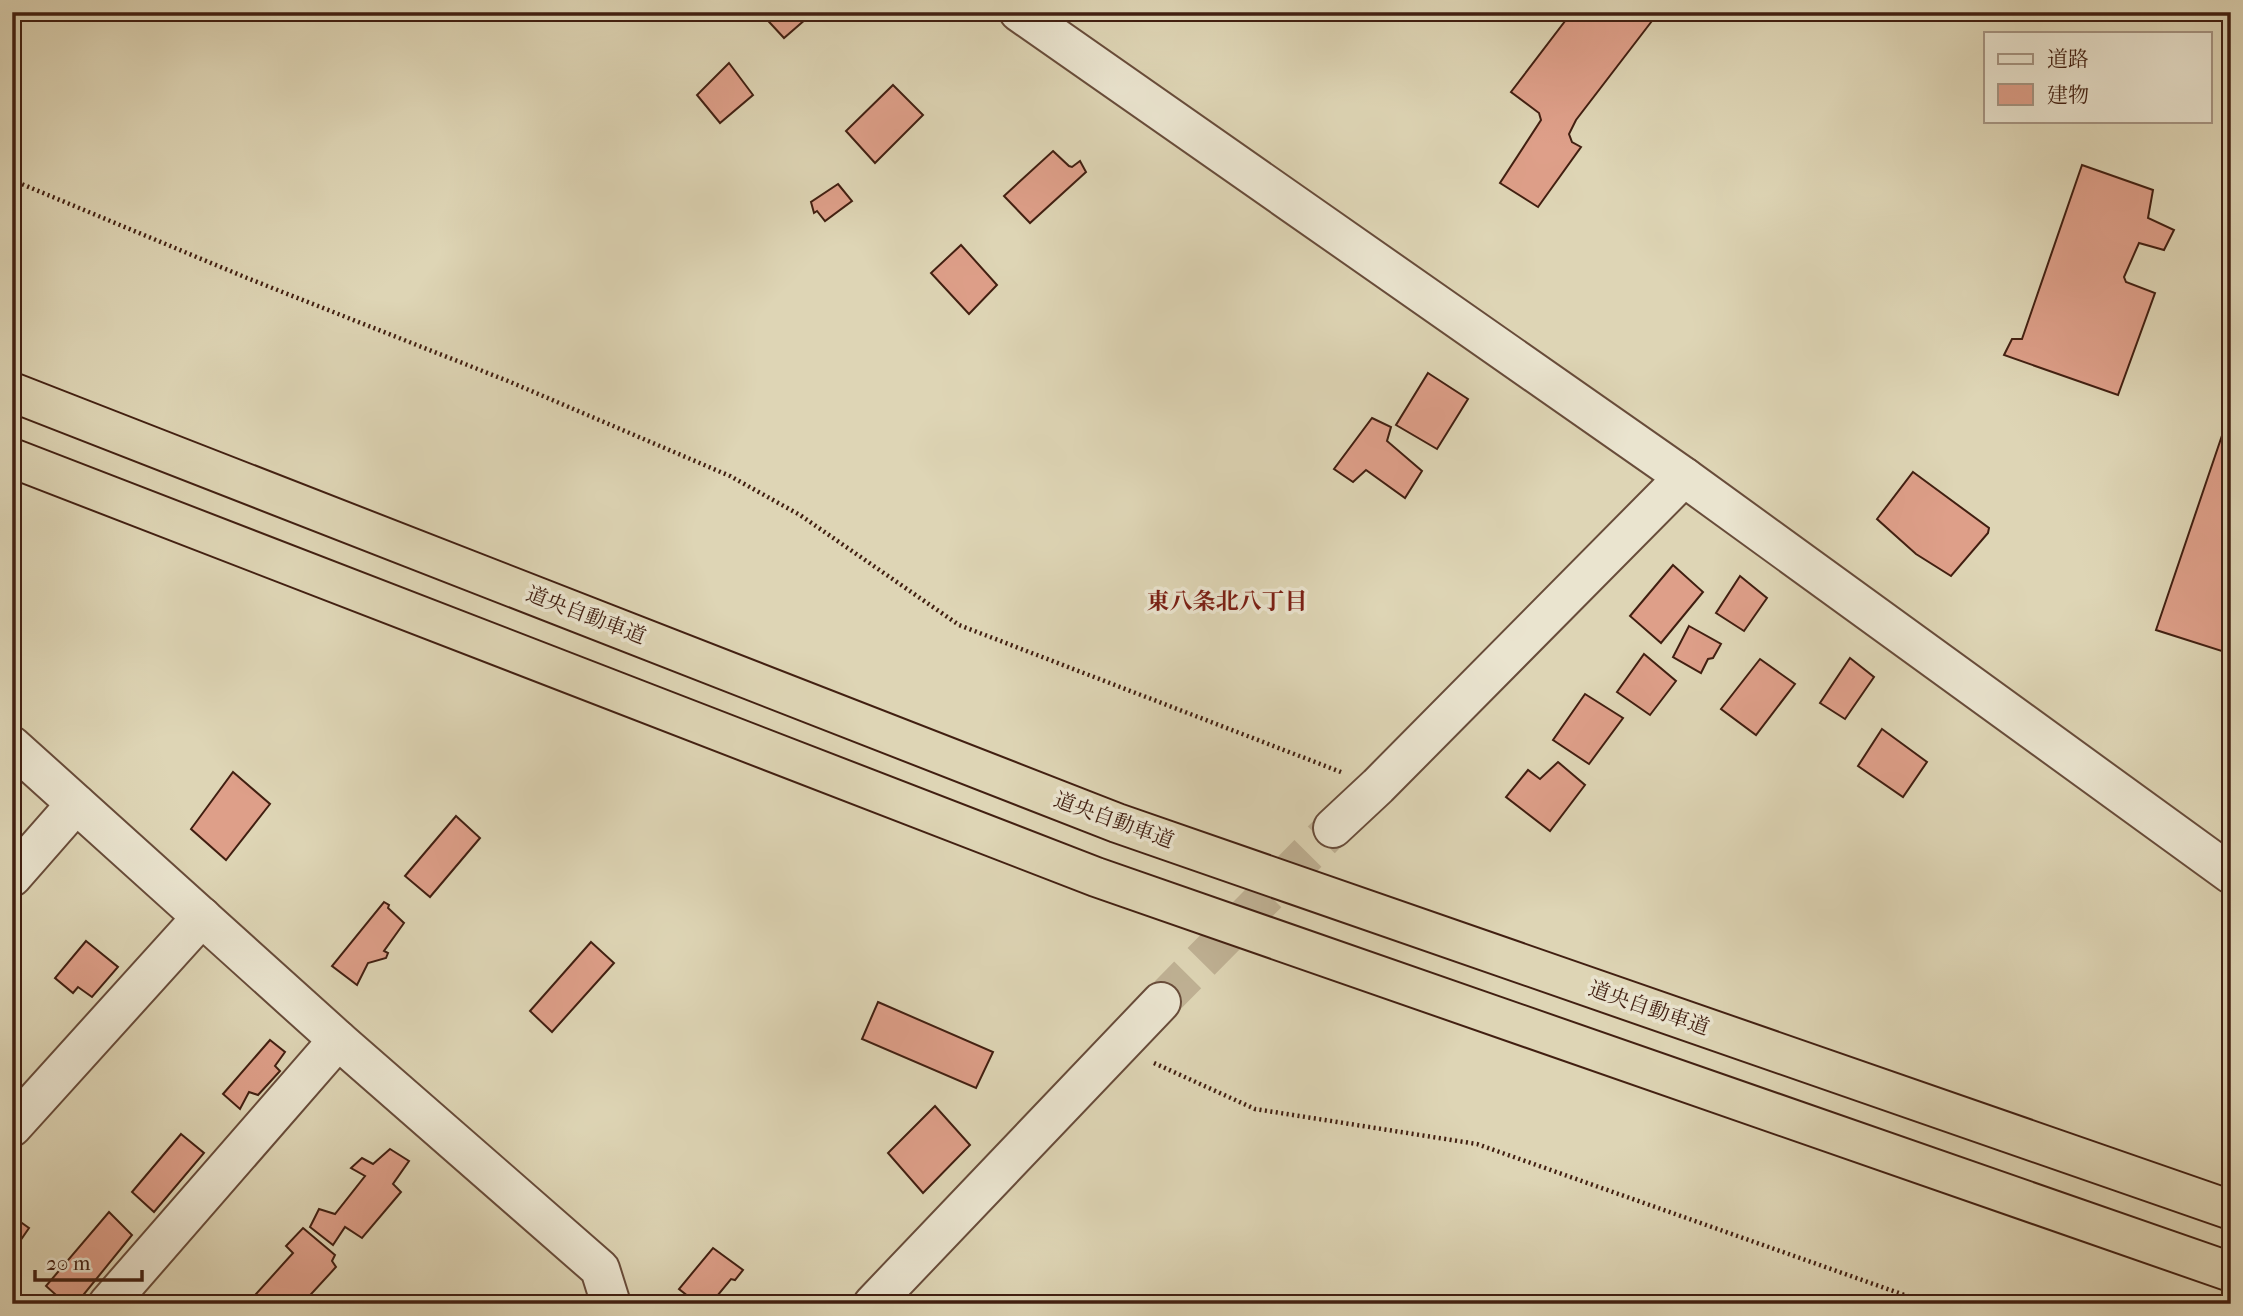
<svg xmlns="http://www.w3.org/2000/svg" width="2243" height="1316" font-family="'IM FELL French Canon','Noto Serif JP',serif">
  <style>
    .building { fill: #de9f89; stroke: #411f11; stroke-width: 2 }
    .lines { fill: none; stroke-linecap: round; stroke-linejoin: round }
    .minor-tunnel { stroke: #bfb194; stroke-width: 38; stroke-dasharray: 38 19; stroke-linecap: butt }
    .minor-casing { stroke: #684c3a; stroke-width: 42 }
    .tertiary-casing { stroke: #684c3a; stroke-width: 42 }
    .motorway-casing { stroke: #411f11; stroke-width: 42 }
    .path { stroke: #411f11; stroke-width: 4.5; stroke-dasharray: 2 3.5; stroke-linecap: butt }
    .minor { stroke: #eae4cf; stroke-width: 38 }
    .tertiary { stroke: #eae4cf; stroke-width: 38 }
    .motorway { stroke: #ded5b5; stroke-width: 38 }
    .labels { text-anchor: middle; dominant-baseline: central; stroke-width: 7; stroke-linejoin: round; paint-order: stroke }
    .street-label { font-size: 21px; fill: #411f11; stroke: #eae4cf }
    .neighbourhood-label { font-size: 23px; font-weight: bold; fill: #7a1f14; stroke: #eae4cf }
  </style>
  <rect width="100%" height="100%" fill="#ded5b5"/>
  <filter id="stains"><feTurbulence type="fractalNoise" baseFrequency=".00286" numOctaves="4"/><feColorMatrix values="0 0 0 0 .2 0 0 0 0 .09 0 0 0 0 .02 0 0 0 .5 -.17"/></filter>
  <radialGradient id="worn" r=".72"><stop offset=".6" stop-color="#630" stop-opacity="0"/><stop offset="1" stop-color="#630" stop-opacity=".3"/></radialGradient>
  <g class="building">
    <path d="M760 12H814L784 38Z"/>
    <path d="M1572 12H1649L1655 17 1576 120 1569 134 1572 142 1581 147 1538 207 1500 183 1541 120 1539 113 1511 92Z"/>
    <path d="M729 63 753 95 720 123 697 95Z"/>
    <path d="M893 85 923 115 875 163 846 131Z"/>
    <path d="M1053 151 1069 166 1072 167 1080 161 1086 172 1030 223 1004 196Z"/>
    <path d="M2082 165 2153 190 2148 218 2174 230 2164 250 2139 243 2124 277 2126 282 2155 293 2118 395 2004 355 2012 339H2022Z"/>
    <path d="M838 184 852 201 825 221 817 211 814 213 811 202Z"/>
    <path d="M961 245 997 285 969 314 931 273Z"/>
    <path d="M1428 373 1468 399 1437 449 1396 425Z"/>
    <path d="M2231 409V654L2156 630Z"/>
    <path d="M1372 418 1391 427 1387 441 1422 471 1405 498 1366 470 1353 482 1334 469Z"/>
    <path d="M1913 472 1989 528 1988 533 1951 576 1916 554 1877 519Z"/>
    <path d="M1673 565 1703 592 1661 643 1630 616Z"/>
    <path d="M1740 576 1767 598 1744 631 1716 613Z"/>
    <path d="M1689 626 1721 644 1713 658 1708 659 1701 673 1673 657Z"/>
    <path d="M1644 654 1676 681 1650 715 1617 692Z"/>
    <path d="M1850 658 1874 677 1845 719 1820 703Z"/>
    <path d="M1760 659 1795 684 1756 735 1721 709Z"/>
    <path d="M1585 694 1623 718 1589 764 1553 740Z"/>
    <path d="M1882 729 1927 762 1903 797 1858 766Z"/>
    <path d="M1558 762 1585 785 1550 831 1506 797 1528 770 1540 779Z"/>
    <path d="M233 772 270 804 226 860 191 829Z"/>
    <path d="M456 816 480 838 430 897 405 876Z"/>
    <path d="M384 902 389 905 388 908 404 923 384 951 388 953 386 958 368 963 357 985 332 966Z"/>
    <path d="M86 941 118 967 92 997 78 987 73 993 55 978Z"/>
    <path d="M591 942 614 963 552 1032 530 1011Z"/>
    <path d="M878 1002 993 1052 976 1088 862 1039Z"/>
    <path d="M270 1040 285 1052 275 1066 280 1071 258 1095 249 1092 240 1109 223 1094Z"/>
    <path d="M935 1106 970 1145 923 1193 888 1153Z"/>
    <path d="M181 1134 204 1153 154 1212 132 1192Z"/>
    <path d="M390 1149 409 1161 393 1184 401 1192 362 1238 345 1227 333 1245 310 1227 319 1209 335 1214 365 1176 351 1168 362 1158 373 1164Z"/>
    <path d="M109 1212 132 1235 76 1304H66L46 1286Z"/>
    <path d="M12 1216 29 1228 18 1244 12 1241Z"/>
    <path d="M303 1228 335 1255 332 1261 336 1267 302 1304H247L293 1253 286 1246Z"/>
    <path d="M713 1248 743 1270 735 1280 731 1279 717 1296 723 1304H698L679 1289Z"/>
  </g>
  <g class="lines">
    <path class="minor-tunnel" d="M1161 1002 1333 828"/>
    <defs>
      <g id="minor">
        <path d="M1333 828 1378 786 1684 477"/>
        <path d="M12 877 76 804"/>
        <path d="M12 1127 202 917"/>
        <path d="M108 1304 338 1040"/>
        <path d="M873 1304 1161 1002"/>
      </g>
      <g id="tertiary">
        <path d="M1019 12 1684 477 2231 874"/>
        <path d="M12 746 338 1040 600 1269 611 1304"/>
      </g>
      <g id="motorway">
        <path d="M12 392 1117 823 2231 1210"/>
        <path d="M12 458 1096 877 2231 1272"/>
      </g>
    </defs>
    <use href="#minor" class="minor-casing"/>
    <use href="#tertiary" class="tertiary-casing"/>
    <use href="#motorway" class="motorway-casing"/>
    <g class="path">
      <path d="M12 180 247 278 508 381 730 476 800 515 959 625 1341 772"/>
      <path d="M1154 1063 1255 1109 1477 1144 1930 1304"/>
    </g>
    <use href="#minor" class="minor"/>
    <use href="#tertiary" class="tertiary"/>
    <use href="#motorway" class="motorway"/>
  </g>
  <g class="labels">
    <g class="street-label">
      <text transform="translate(586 615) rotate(21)">道央自動車道</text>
      <text transform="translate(1114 820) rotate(20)">道央自動車道</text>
      <text transform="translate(1649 1008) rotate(19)">道央自動車道</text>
    </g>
    <g class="neighbourhood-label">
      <text x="1227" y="601">東八条北八丁目</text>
    </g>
  </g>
  <rect width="2243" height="1316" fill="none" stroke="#ded5b5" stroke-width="42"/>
  <rect x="14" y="14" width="2215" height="1288" fill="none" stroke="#411f11" stroke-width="3.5"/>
  <rect x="21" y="21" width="2201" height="1274" fill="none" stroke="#411f11" stroke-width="2"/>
  <rect x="1984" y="32" width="228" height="91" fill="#eae4cf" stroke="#a69583" stroke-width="2"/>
  <rect x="1998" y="54" width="35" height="10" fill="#eae4cf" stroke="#a69583" stroke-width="2"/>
  <text x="2047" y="66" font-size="21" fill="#411f11">道路</text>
  <rect x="1998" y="84" width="35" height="21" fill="#de9f89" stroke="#a69583" stroke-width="2"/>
  <text x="2047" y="102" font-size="21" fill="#411f11">建物</text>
  <path d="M35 1270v10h107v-10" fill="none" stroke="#411f11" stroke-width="3.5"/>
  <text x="46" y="1270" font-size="21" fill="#411f11" stroke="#eae4cf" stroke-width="5" paint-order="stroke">20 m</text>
  <rect width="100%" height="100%" filter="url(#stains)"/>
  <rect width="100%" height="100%" fill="url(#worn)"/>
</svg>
